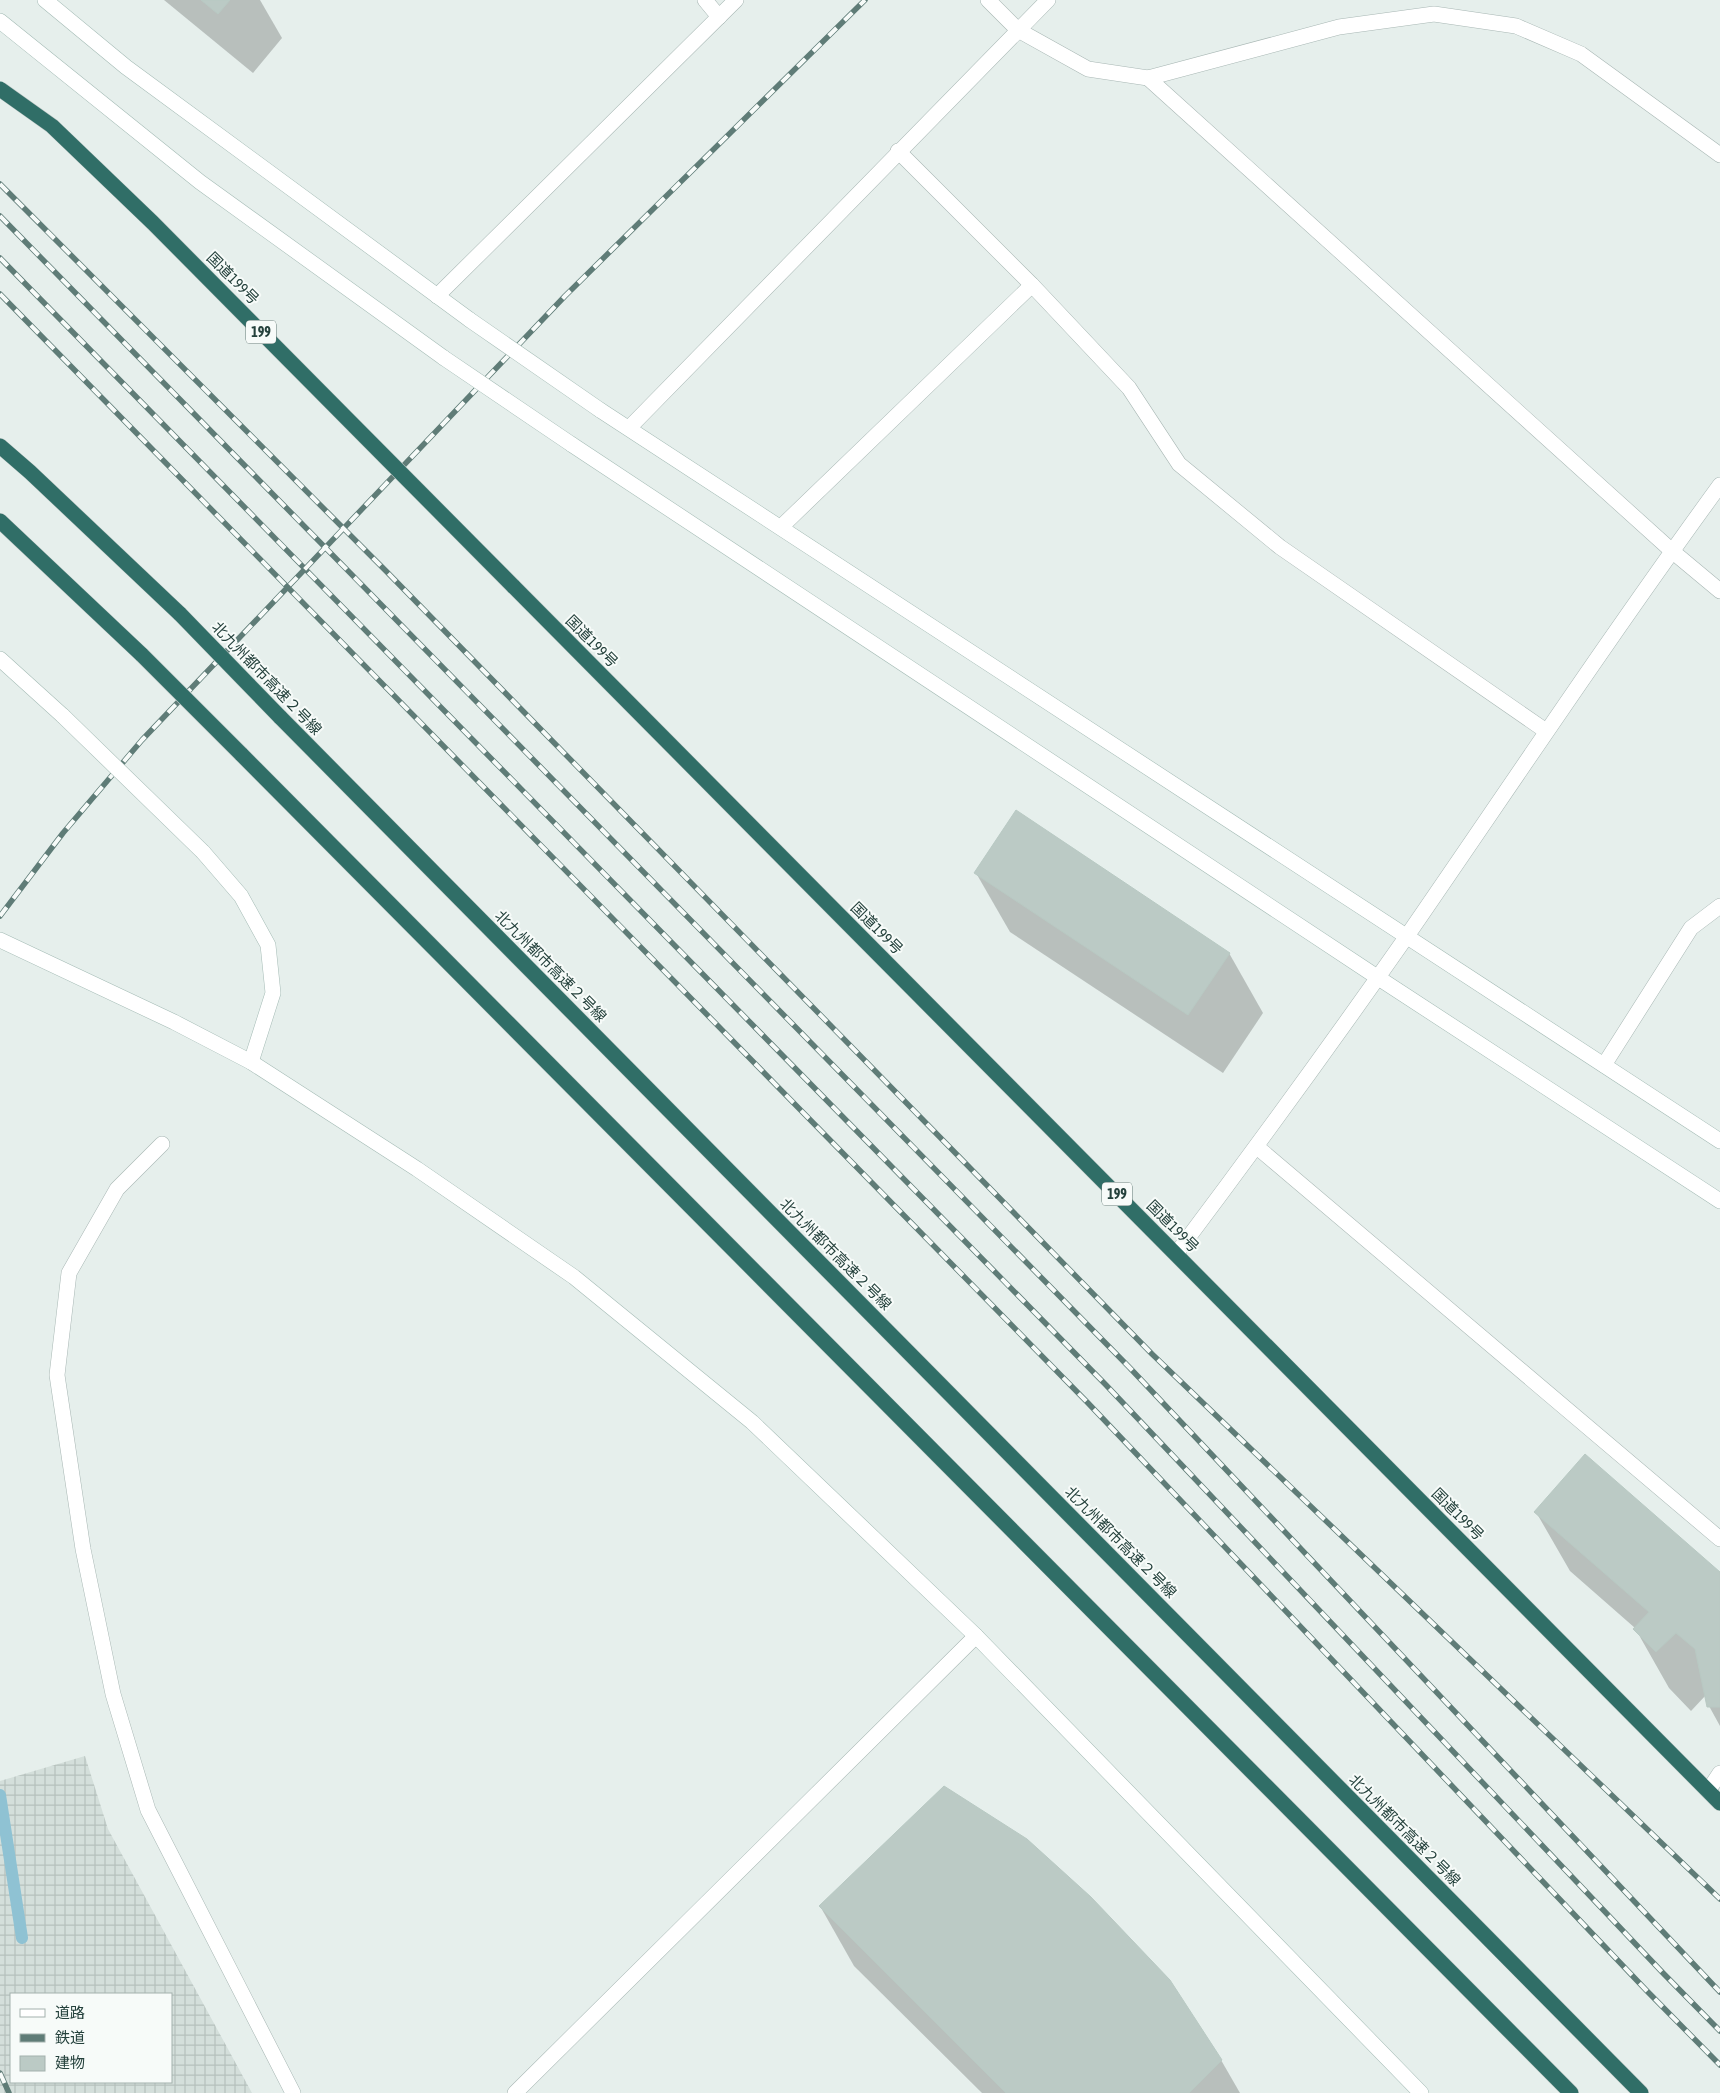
<svg xmlns="http://www.w3.org/2000/svg" width="1720" height="2093" font-family="'Asap Condensed','Noto Sans JP',sans-serif">
  <style>
    .industrial { fill: url(#industrial-grid); fill-rule: evenodd }
    .shadow { fill: #0003 }
    .lines { fill: none; stroke-linecap: round; stroke-linejoin: round }
    .stream { stroke: #8fc2d3; stroke-width: 12 }
    .building { fill: #bbcac5; stroke: #b8c9c3 }
    .lane-casing { stroke: #a8b7b4; stroke-width: 16 }
    .street-casing { stroke: #a8b7b4; stroke-width: 16 }
    .secondary-casing { stroke: #a4bbb5; stroke-width: 16 }
    .highway-casing { stroke: #c2cac8; stroke-width: 16 }
    .lane { stroke: #fff; stroke-width: 15 }
    .street { stroke: #fff; stroke-width: 15 }
    .secondary { stroke: #fff; stroke-width: 15 }
    .highway { stroke: #306e67; stroke-width: 15 }
    .rail-casing { stroke: #5f7c77; stroke-width: 5.5 }
    .rail { stroke: #f7fbf9; stroke-width: 4; stroke-dasharray: 11; stroke-linecap: butt }
    .secondary-bridge-casing { stroke: #a4bbb5; stroke-width: 16; stroke-linecap: butt }
    .highway-bridge-casing { stroke: #c2cac8; stroke-width: 16; stroke-linecap: butt }
    .secondary-bridge { stroke: #fff; stroke-width: 15 }
    .highway-bridge { stroke: #306e67; stroke-width: 15 }
    .labels { text-anchor: middle; dominant-baseline: central; stroke-width: 4; stroke-linejoin: round; paint-order: stroke }
    .shield { fill: #f7fbf9; stroke: #637975; stroke-width: 1 }
    .shield-label { font-size: 14px; font-weight: bold; fill: #24413c }
    .street-label { font-size: 15px; fill: #24413c; stroke: #f7fbf9 }
  </style>
  <defs>
    <pattern id="industrial-grid" width="8" height="8" patternUnits="userSpaceOnUse" patternTransform="scale(1.25)"><rect width="8" height="8" fill="#d4dfdb"/><path d="M0 4h8M4 0v8" fill="none" stroke="#b6c1bd"/></pattern>
  </defs>
  <rect width="100%" height="100%" fill="#e6efec"/>
  <path class="industrial" d="M85 1756 108 1829 252 2093H0V1781ZM11 1994H171V2082H11Z"/>
  <g class="shadow">
    <path d="M164 0H260L282 38 253 73Z"/>
    <path d="M976 873 1229 953 1263 1013 1223 1073 1010 932Z"/>
    <path d="M1536 1512 1720 1574V1726L1709 1706 1706 1695 1691 1711 1669 1688 1635 1628 1570 1571Z"/>
    <path d="M820 1906 1221 2060 1240 2093H982L854 1966Z"/>
  </g>
  <g class="lines">
    <path class="stream" d="M0 1795 22 1938"/>
  </g>
  <g class="building">
    <path d="M201 0H230L218 14Z"/>
    <path d="M1016 810 1230 953 1188 1015 974 873Z"/>
    <path d="M1585 1454 1720 1572V1707H1707L1695 1649 1676 1633 1656 1652 1633 1629 1649 1612 1534 1512Z"/>
    <path d="M944 1786 1027 1839 1091 1897 1170 1980 1222 2060 1189 2093H1006L819 1906Z"/>
  </g>
  <g class="lines">
    <defs>
      <g id="lane">
        <path d="M781 527 1032 285"/>
        <path d="M1604 1065 1691 928 1720 906"/>
      </g>
      <g id="street">
        <path d="M705 0 719 17"/>
        <path d="M988 0 1018 30 1088 69 1148 78 1339 27 1434 14 1516 26 1581 54 1720 155"/>
        <path d="M1148 78 1672 551 1720 591"/>
        <path d="M898 151 1032 285 1129 388 1179 464 1280 547 1546 731"/>
        <path d="M437 296 736 0"/>
        <path d="M629 428 1048 0"/>
        <path d="M162 1144 117 1189 69 1273 57 1375 83 1549 113 1694 148 1810 293 2093"/>
        <path d="M1257 1147 1720 1539"/>
        <path d="M1176 1254C1255 1149 1332 1043 1407 936 1511 785 1612 633 1720 485"/>
        <path d="M1708 1791 1720 1773"/>
        <path d="M515 2093 976 1636"/>
      </g>
      <g id="secondary">
        <path d="M45 0 126 67 470 320"/>
        <path d="M0 21 200 182 444 358"/>
        <path d="M600 410 1720 1141"/>
        <path d="M571 444 1377 977 1720 1201"/>
        <path d="M0 659 63 716"/>
        <path d="M203 852 241 896 268 945 273 993 251 1062"/>
        <path d="M0 940 174 1022 251 1062 417 1169 574 1277 752 1422 976 1636 1421 2093"/>
      </g>
      <g id="highway">
        <path d="M0 446 30 472 180 614"/>
        <path d="M0 521 142 655"/>
        <path d="M513 586 1720 1803"/>
        <path d="M280 717 1641 2093"/>
        <path d="M241 754 1571 2093"/>
      </g>
    </defs>
    <use href="#lane" class="lane-casing"/>
    <use href="#street" class="street-casing"/>
    <use href="#secondary" class="secondary-casing"/>
    <use href="#highway" class="highway-casing"/>
    <use href="#lane" class="lane"/>
    <use href="#street" class="street"/>
    <use href="#secondary" class="secondary"/>
    <use href="#highway" class="highway"/>
    <defs>
      <g id="rail">
        <path d="M0 184 386 571 1152 1354 1720 1899"/>
        <path d="M0 216 1129 1367 1720 1992"/>
        <path d="M0 258 1106 1385 1663 1973 1720 2031"/>
        <path d="M0 294 1088 1403 1646 1990 1720 2065"/>
        <path d="M0 916 63 833 142 740 565 296 865 0"/>
        <path d="M0 2073 9 2093"/>
      </g>
    </defs>
    <use href="#rail" class="rail-casing"/>
    <use href="#rail" class="rail"/>
    <defs>
      <g id="secondary-bridge">
        <path d="M470 320 600 410"/>
        <path d="M444 358 571 444"/>
        <path d="M63 716 203 852"/>
      </g>
      <g id="highway-bridge">
        <path d="M0 89 52 126 153 223 513 586"/>
        <path d="M180 614 280 717"/>
        <path d="M142 655 241 754"/>
      </g>
    </defs>
    <use href="#secondary-bridge" class="secondary-bridge-casing"/>
    <use href="#highway-bridge" class="highway-bridge-casing"/>
    <use href="#secondary-bridge" class="secondary-bridge"/>
    <use href="#highway-bridge" class="highway-bridge"/>
  </g>
  <g class="labels">
    <g class="shield">
      <rect x="246" y="320.5" width="30" height="23" rx="4"/>
      <rect x="1102" y="1182.5" width="30" height="23" rx="4"/>
    </g>
    <g class="shield-label">
      <text x="261" y="332">199</text>
      <text x="1117" y="1194">199</text>
    </g>
    <g class="street-label">
      <text transform="translate(233 278) rotate(45)">国道199号</text>
      <text transform="translate(592 641) rotate(45)">国道199号</text>
      <text transform="translate(267 678) rotate(46)">北九州都市高速２号線</text>
      <text transform="translate(877 928) rotate(45)">国道199号</text>
      <text transform="translate(551 966) rotate(45)">北九州都市高速２号線</text>
      <text transform="translate(1173 1226) rotate(45)">国道199号</text>
      <text transform="translate(836 1254) rotate(45)">北九州都市高速２号線</text>
      <text transform="translate(1458 1514) rotate(45)">国道199号</text>
      <text transform="translate(1121 1542) rotate(45)">北九州都市高速２号線</text>
      <text transform="translate(1405 1830) rotate(45)">北九州都市高速２号線</text>
    </g>
  </g>
  <rect x="10" y="1993" width="162" height="90" fill="#f7fbf9" stroke="#a3b1ad"/>
  <rect x="20" y="2009" width="25" height="8" fill="#ffffff" stroke="#a3b1ad"/>
  <text x="55" y="2018" font-size="15" fill="#24413c">道路</text>
  <rect x="20" y="2034" width="25" height="8" fill="#5f7c77" stroke="#a3b1ad"/>
  <text x="55" y="2043" font-size="15" fill="#24413c">鉄道</text>
  <rect x="20" y="2056" width="25" height="15" fill="#bbcac5" stroke="#a3b1ad"/>
  <text x="55" y="2068" font-size="15" fill="#24413c">建物</text>
</svg>
